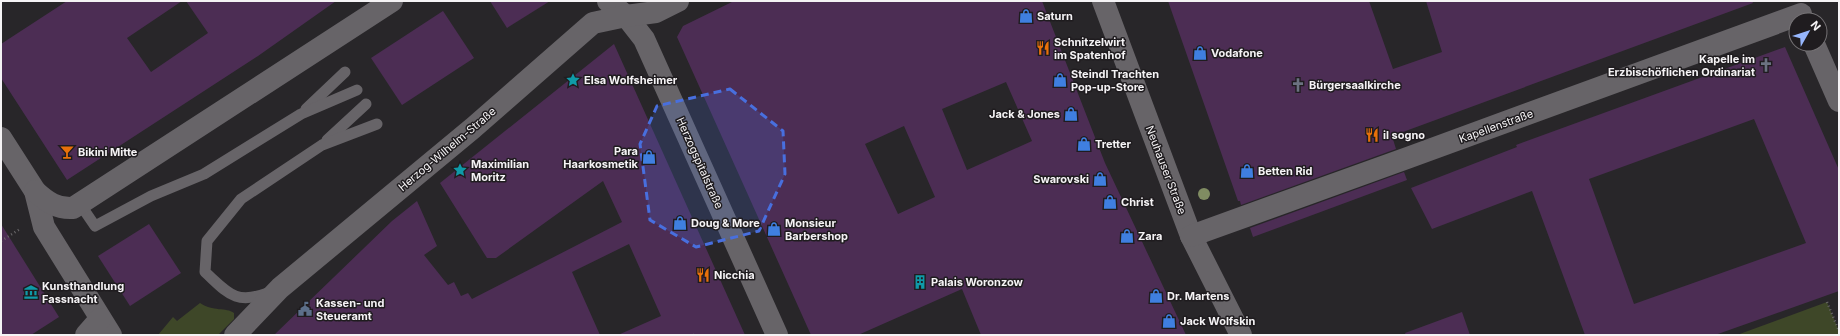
<svg xmlns="http://www.w3.org/2000/svg" width="1840" height="336" font-family="Inter,sans-serif">
  <style>
    .green { fill: #3e4728 }
    .building { fill: #4c2d54; fill-rule: evenodd }
    .lines { fill: none; stroke-linecap: round; stroke-linejoin: round }
    .path { stroke: #696769; stroke-width: 2.5; stroke-dasharray: 1 3; stroke-linecap: butt }
    .lane { stroke: #676468; stroke-width: 11 }
    .street { stroke: #676468; stroke-width: 22 }
    .tree { fill: #808c62 }
    .marked { fill: #486fde; fill-opacity: 0.2; stroke: #486fde; stroke-width: 3; stroke-dasharray: 8 5; stroke-linejoin: round }
    .labels { text-anchor: middle; dominant-baseline: central; stroke-width: 3; stroke-linejoin: round; paint-order: stroke }
    .poi-label { font-size: 11px; font-weight: bold; fill: #f5f3f5; stroke: #1f1c1f; text-anchor: start }
    .street-label { font-size: 11px; fill: #f5f3f5; stroke: #1f1c1f }
  </style>
  <rect width="100%" height="100%" fill="#282629"/>
  <g class="green">
    <path d="M1827 302 1839 331V335H1737Z"/>
    <path d="M200 303C213 312 226 307 234 313V319L218 335H158L173 317 177 321Z"/>
  </g>
  <g class="building">
    <path d="M67 1H182L127 38 151 72 208 33 186 1H336L258 56 67 180 1 78V44Z"/>
    <path d="M490 1H550L507 28Z"/>
    <path d="M734 1H1042L1105 163 1186 335H981L962 289 858 335H811L677 37 683 26ZM1006 82 1032 141 967 170 942 109ZM904 126 935 197 898 214 865 144Z"/>
    <path d="M1168 1H1369L1393 69 1442 52 1426 1H1752L1753 3 1392 136 1396 149 1241 205 1240 201H1238Z"/>
    <path d="M443 11 474 58 402 105 371 58Z"/>
    <path d="M614 44 745 335H618L661 316 629 244 572 272 600 335H274L392 221 417 201 437 246 424 255 448 285 454 282 461 296 468 293 472 299 622 222 603 181 496 258H487L440 183Z"/>
    <path d="M1785 47 1839 170V291L1715 335H1585L1532 191 1432 229 1411 188 1517 147 1516 145ZM1754 119 1806 243 1634 304 1589 179Z"/>
    <path d="M1404 172 1407 180 1253 237 1250 228Z"/>
    <path d="M1 224 59 317 31 335H1Z"/>
    <path d="M149 224 181 273 130 306 98 256Z"/>
    <path d="M1462 312 1470 335H1406L1405 333Z"/>
  </g>
  <g class="lines">
    <g class="path">
      <path d="M1 241 20 229"/>
      <path d="M1827 302 1839 331"/>
      <path d="M693 335H694"/>
    </g>
    <g class="lane">
      <path d="M306 109 345 72"/>
      <path d="M327 140 366 104"/>
      <path d="M80 204 95 226 151 196 204 174 301 114 357 90"/>
      <path d="M268 293C235 305 228 293 205 272L207 241 241 199 322 145 377 124"/>
    </g>
    <g class="street">
      <path d="M608 1 626 16 644 39 777 335"/>
      <path d="M1103 1 1191 236 1241 335"/>
      <path d="M1814 44 1839 101"/>
      <path d="M1 138 35 191 44 227 111 335"/>
      <path d="M35 191C47 202 57 209 73 208L392 1"/>
      <path d="M1191 236 1410 157 1801 14"/>
      <path d="M86 335 100 319"/>
      <path d="M235 335 280 288 473 128 593 23 626 16 656 12 678 1"/>
    </g>
  </g>
  <circle class="tree" cx="1204" cy="194" r="6"/>
  <path class="marked" d="M730 89 783 131 785 174 759 231 696 247 650 220 640 144 657 106Z"/>
  <defs>
    <symbol id="shop-bare" viewBox="-9 -9 18 18"><path d="M-5-2.5h2.3a2.7 3.5 0 0 1 5.4 0H5L5.5 6h-11ZM-1.5-2.5h3a1.5 2.3 0 0 0-3 0Z" fill="#3f7fe0" stroke="#1f1c1f" stroke-width="2.5" paint-order="stroke"/></symbol>
    <symbol id="restaurant-bare" viewBox="-9 -9 18 18"><path d="M-5-6h1v4h1v-4h1v4h1v-4h1v5L-1.5 .5V6h-2V.5L-5-1ZM5-6V6H3V1.5H1.5Q1.5-4 5-6Z" fill="#e8710a" stroke="#1f1c1f" stroke-width="2.5" paint-order="stroke"/></symbol>
    <symbol id="church-bare" viewBox="-9 -9 18 18"><path d="M-1.2-6h2.4v3.5h3.3v2.4h-3.3V6h-2.4V-.1h-3.3v-2.4h3.3Z" fill="#6b7280" stroke="#1f1c1f" stroke-width="2.5" paint-order="stroke"/></symbol>
    <symbol id="sight-bare" viewBox="-9 -9 18 18"><path d="M0-6L1.8-2.2L6-1.7L2.9 1.2L3.7 5.4L0 3.3L-3.7 5.4L-2.9 1.2L-6-1.7L-1.8-2.2Z" fill="#0f9aa8" stroke="#1f1c1f" stroke-width="2.5" paint-order="stroke"/></symbol>
    <symbol id="bar-bare" viewBox="-9 -9 18 18"><path d="M-6-5H6L.8 .8V4.5H3.5V6h-7V4.5H-.8V.8Z" fill="#e8710a" stroke="#1f1c1f" stroke-width="2.5" paint-order="stroke"/></symbol>
    <symbol id="building-bare" viewBox="-9 -9 18 18"><path d="M-4-6H4V6H1V3H-1V6H-4ZM-2.5-4.3h1.7v1.8h-1.7ZM.8-4.3h1.7v1.8H.8ZM-2.5-1h1.7V.8h-1.7ZM.8-1h1.7V.8H.8Z" fill="#0f9aa8" stroke="#1f1c1f" stroke-width="2.5" paint-order="stroke"/></symbol>
    <symbol id="museum-bare" viewBox="-9 -9 18 18"><path d="M0-6L6-3V-2H-6V-3ZM-5-1h2V3h-2ZM-1-1h2V3h-2ZM3-1h2V3H3ZM-6 4H6V6H-6Z" fill="#0f9aa8" stroke="#1f1c1f" stroke-width="2.5" paint-order="stroke"/></symbol>
    <symbol id="civic-bare" viewBox="-9 -9 18 18"><path d="M-.6-6.5H3V-4.5H.6V-3L4-1V1h2V6H-6V1h2V-1L-.6-3ZM-1.2 2.5V6h2.4V2.5Z" fill="#5c6f8a" stroke="#1f1c1f" stroke-width="2.5" paint-order="stroke"/></symbol>
  </defs>
  <g fill-rule="evenodd">
    <use href="#shop-bare" x="1016" y="6" width="20" height="20"/>
    <use href="#restaurant-bare" x="1033" y="38" width="20" height="20"/>
    <use href="#shop-bare" x="1190" y="43" width="20" height="20"/>
    <use href="#church-bare" x="1756" y="55" width="20" height="20"/>
    <use href="#sight-bare" x="563" y="70" width="20" height="20"/>
    <use href="#shop-bare" x="1050" y="70" width="20" height="20"/>
    <use href="#church-bare" x="1288" y="75" width="20" height="20"/>
    <use href="#shop-bare" x="1061" y="104" width="20" height="20"/>
    <use href="#restaurant-bare" x="1362" y="125" width="20" height="20"/>
    <use href="#shop-bare" x="1074" y="134" width="20" height="20"/>
    <use href="#bar-bare" x="57" y="142" width="20" height="20"/>
    <use href="#shop-bare" x="639" y="147" width="20" height="20"/>
    <use href="#sight-bare" x="450" y="160" width="20" height="20"/>
    <use href="#shop-bare" x="1237" y="161" width="20" height="20"/>
    <use href="#shop-bare" x="1090" y="169" width="20" height="20"/>
    <use href="#shop-bare" x="1100" y="192" width="20" height="20"/>
    <use href="#shop-bare" x="670" y="213" width="20" height="20"/>
    <use href="#shop-bare" x="764" y="219" width="20" height="20"/>
    <use href="#shop-bare" x="1117" y="226" width="20" height="20"/>
    <use href="#restaurant-bare" x="693" y="265" width="20" height="20"/>
    <use href="#building-bare" x="910" y="272" width="20" height="20"/>
    <use href="#museum-bare" x="21" y="282" width="20" height="20"/>
    <use href="#shop-bare" x="1146" y="286" width="20" height="20"/>
    <use href="#civic-bare" x="295" y="299" width="20" height="20"/>
    <use href="#shop-bare" x="1159" y="311" width="20" height="20"/>
  </g>
  <g class="labels">
    <g class="poi-label">
      <text x="1037" y="16">Saturn</text>
      <text x="1054" y="42">Schnitzelwirt<tspan x="1054" dy="13">im Spatenhof</tspan></text>
      <text x="1211" y="53">Vodafone</text>
      <text x="1755" y="59" text-anchor="end">Kapelle im<tspan x="1755" dy="13">Erzbischöflichen Ordinariat</tspan></text>
      <text x="1071" y="74">Steindl Trachten<tspan x="1071" dy="13">Pop-up-Store</tspan></text>
      <text x="584" y="80">Elsa Wolfsheimer</text>
      <text x="1309" y="85">Bürgersaalkirche</text>
      <text x="1060" y="114" text-anchor="end">Jack &amp; Jones</text>
      <text x="1383" y="135">il sogno</text>
      <text x="1095" y="144">Tretter</text>
      <text x="638" y="151" text-anchor="end">Para<tspan x="638" dy="13">Haarkosmetik</tspan></text>
      <text x="78" y="152">Bikini Mitte</text>
      <text x="471" y="164">Maximilian<tspan x="471" dy="13">Moritz</tspan></text>
      <text x="1258" y="171">Betten Rid</text>
      <text x="1089" y="179" text-anchor="end">Swarovski</text>
      <text x="1121" y="202">Christ</text>
      <text x="691" y="223">Doug &amp; More</text>
      <text x="785" y="223">Monsieur<tspan x="785" dy="13">Barbershop</tspan></text>
      <text x="1138" y="236">Zara</text>
      <text x="714" y="275">Nicchia</text>
      <text x="931" y="282">Palais Woronzow</text>
      <text x="42" y="286">Kunsthandlung<tspan x="42" dy="13">Fassnacht</tspan></text>
      <text x="1167" y="296">Dr. Martens</text>
      <text x="316" y="303">Kassen- und<tspan x="316" dy="13">Steueramt</tspan></text>
      <text x="1180" y="321">Jack Wolfskin</text>
    </g>
    <g class="street-label">
      <text transform="translate(1496 126) rotate(-20)">Kapellenstraße</text>
      <text transform="translate(447 149) rotate(-40)">Herzog-Wilhelm-Straße</text>
      <text transform="translate(700 163) rotate(66)">Herzogspitalstraße</text>
      <text transform="translate(1166 170) rotate(69)">Neuhauser Straße</text>
    </g>
  </g>
  <rect width="1840" height="336" fill="none" stroke="#f5f3f5" stroke-width="4"/>
  <g transform="translate(1808 32) rotate(51)"><circle r="19" fill="#1f1c1f" stroke="#757275"/>
  <path d="M0-3L7 15L0 10L-7 15Z" fill="#96b6fd"/>
  <text y="-6" font-size="11" font-weight="bold" text-anchor="middle" fill="#f5f3f5">N</text>
  </g>
</svg>
